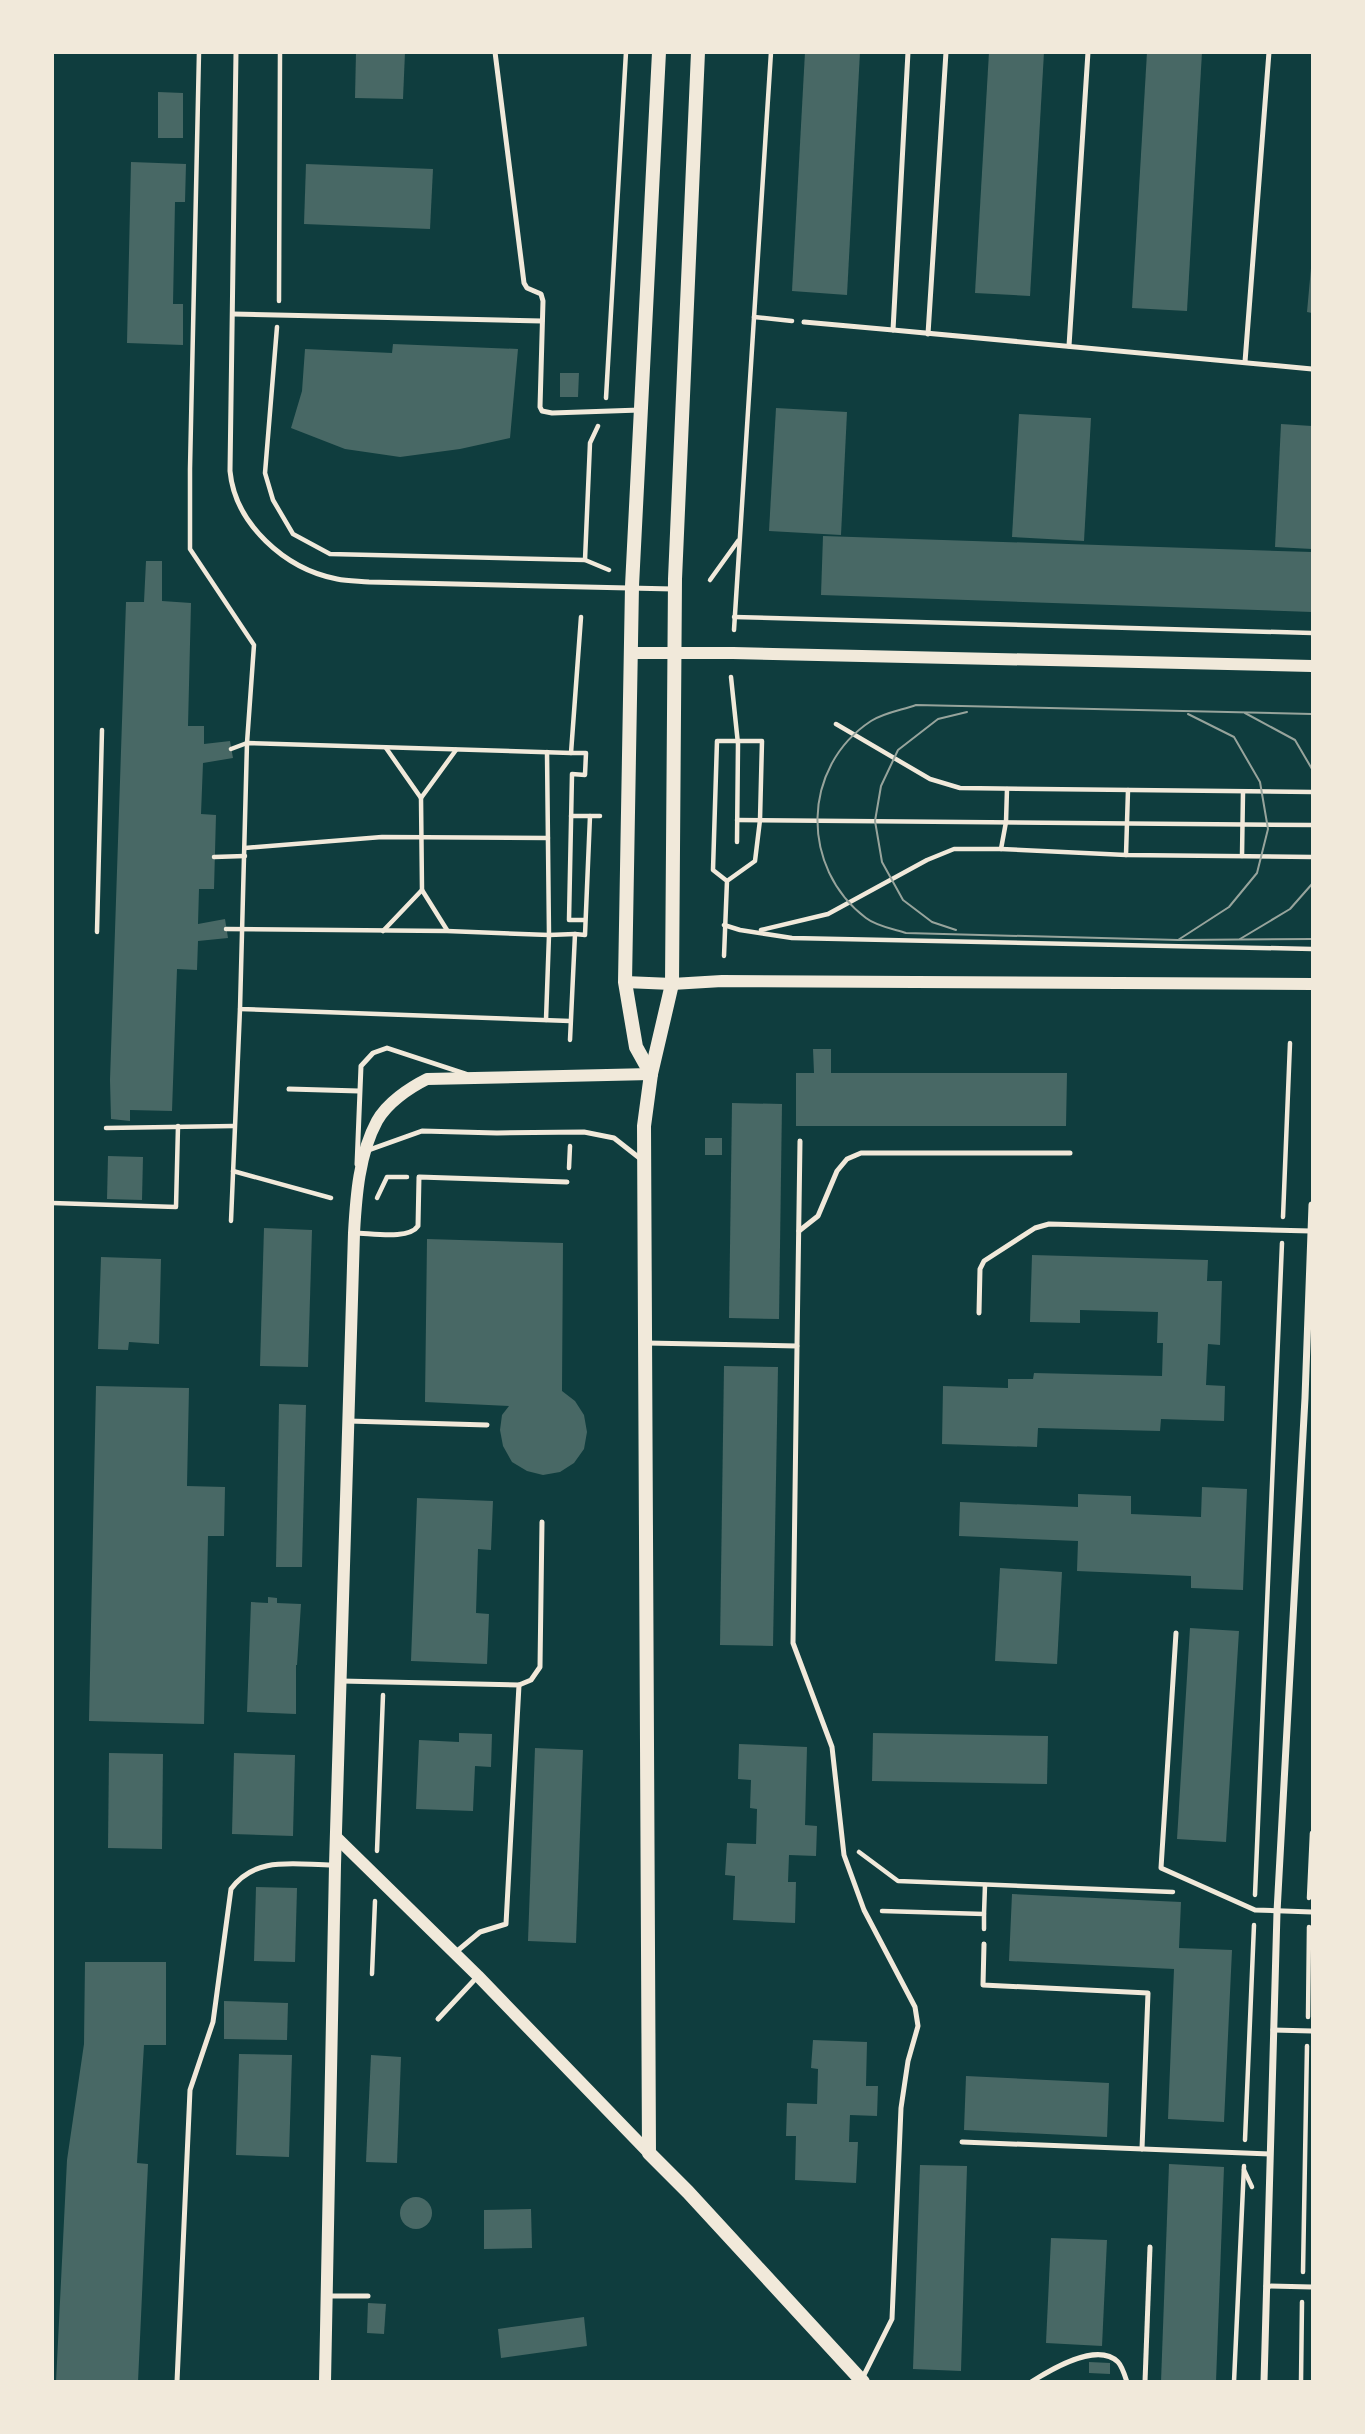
<svg xmlns="http://www.w3.org/2000/svg" width="1365" height="2434" font-family="Rubik,sans-serif">
  <style>
    .building { fill: #486865 }
    .lines { fill: none; stroke-linecap: round; stroke-linejoin: round }
    .path { stroke: #f1e9da; stroke-width: 4.5 }
    .service { stroke: #f1e9da; stroke-width: 5 }
    .minor { stroke: #f1e9da; stroke-width: 7 }
    .tertiary { stroke: #f1e9da; stroke-width: 12 }
    .secondary { stroke: #f1e9da; stroke-width: 14 }
    .tram { stroke: #97a49c; stroke-width: 2 }
  </style>
  <rect width="100%" height="100%" fill="#0f3d3e"/>
  <g class="building">
    <path d="M356 52H405L403 99 355 98Z"/>
    <path d="M805 52H860L847 295 792 291Z"/>
    <path d="M989 52H1044L1030 296 975 293Z"/>
    <path d="M1147 52H1202L1187 311 1132 308Z"/>
    <path d="M158 92 183 93V138H158Z"/>
    <path d="M131 162 186 164 185 202H175L173 304H183V345L127 343Z"/>
    <path d="M306 164 433 169 430 229 304 224Z"/>
    <path d="M1311 268 1312 269V313L1307 312Z"/>
    <path d="M393 344 518 349 510 438 460 449 400 457 345 449 291 428 302 391 305 349 392 353Z"/>
    <path d="M560 373H579L578 397H560Z"/>
    <path d="M776 408 847 412 841 535 769 531Z"/>
    <path d="M1019 414 1091 418 1084 541 1012 537Z"/>
    <path d="M1281 424 1312 426V549L1275 547Z"/>
    <path d="M823 536 1312 552V612L821 595Z"/>
    <path d="M146 561H162V601L191 603 188 726H204V744L230 741 233 758 203 763 201 814 216 815 214 889H199L198 924 225 919 228 938 198 941 197 970 177 969 172 1111 130 1110V1121L111 1119 110 1080 126 602H144Z"/>
    <path d="M813 1049H831V1073H1067L1066 1126H796V1073H814Z"/>
    <path d="M732 1103 782 1104 779 1319 729 1318Z"/>
    <rect x="705" y="1138" width="17" height="17"/>
    <path d="M108 1156 143 1157 142 1200 107 1199Z"/>
    <path d="M264 1228 312 1230 308 1367 260 1366Z"/>
    <path d="M427 1239 563 1243 562 1391 575 1401 584 1415 587 1432 584 1449 574 1463 560 1472 543 1475 527 1471 512 1462 503 1446 500 1430 502 1415 509 1406 425 1402Z"/>
    <path d="M1032 1255 1208 1260 1207 1281H1222L1220 1345 1208 1344 1206 1385 1225 1386 1224 1421 1161 1419 1160 1431 1038 1428 1037 1447 942 1444 943 1386 1008 1388V1379H1033L1034 1373 1162 1376 1163 1343H1157L1158 1312 1080 1310V1323L1030 1322Z"/>
    <path d="M101 1257 161 1259 159 1344 129 1342 128 1350 98 1349Z"/>
    <path d="M724 1366 778 1367 773 1646 720 1645Z"/>
    <path d="M96 1386 189 1388 187 1486 225 1487 224 1536H208L204 1724 89 1721Z"/>
    <path d="M279 1404 306 1405 302 1567H276Z"/>
    <path d="M1202 1487 1247 1489 1243 1590 1191 1588V1576L1077 1571 1078 1541 959 1536 960 1502 1078 1507V1494L1131 1496V1514L1201 1517Z"/>
    <path d="M417 1498 493 1501 491 1550 478 1549 476 1613 489 1614 487 1664 411 1661Z"/>
    <path d="M1000 1568 1062 1572 1057 1664 995 1661Z"/>
    <path d="M268 1597 277 1598V1603L301 1604 297 1665H296V1714L247 1712 251 1602 268 1603Z"/>
    <path d="M1190 1628 1239 1631 1226 1842 1177 1839Z"/>
    <path d="M459 1733 492 1734 491 1767 475 1766 473 1811 416 1809 419 1740 459 1742Z"/>
    <path d="M873 1733 1048 1736 1047 1784 872 1781Z"/>
    <path d="M739 1744 807 1747 805 1825 817 1826 816 1856 789 1855 788 1882H796L795 1923 733 1920 735 1876 725 1875 727 1843 756 1844 757 1809 750 1808 751 1780 738 1779Z"/>
    <path d="M535 1748 583 1750 576 1943 528 1941Z"/>
    <path d="M109 1753 163 1754 162 1849 108 1848Z"/>
    <path d="M234 1753 295 1755 293 1836 232 1834Z"/>
    <path d="M256 1887 297 1888 295 1962 254 1961Z"/>
    <path d="M1012 1894 1181 1902 1179 1948 1232 1950 1224 2122 1168 2119 1174 1969 1009 1961Z"/>
    <path d="M85 1962H166V2045H144L137 2163 148 2164 138 2382H56L67 2160 84 2044Z"/>
    <path d="M224 2001 288 2003 287 2040 224 2039Z"/>
    <path d="M813 2040 867 2042 866 2086H878L877 2116 850 2115 849 2142H858L856 2183 795 2180 796 2136H786L787 2103 817 2104 818 2069 811 2068Z"/>
    <path d="M239 2054 292 2055 289 2157 236 2155Z"/>
    <path d="M371 2055 401 2057 397 2163 366 2162Z"/>
    <path d="M966 2076 1109 2083 1107 2137 964 2130Z"/>
    <path d="M1169 2164 1224 2167 1216 2382H1161Z"/>
    <path d="M920 2165 967 2166 961 2371 913 2369Z"/>
    <circle cx="416" cy="2213" r="16"/>
    <path d="M531 2209 532 2248 484 2249V2210Z"/>
    <path d="M1051 2238 1107 2240 1102 2346 1046 2343Z"/>
    <path d="M368 2303 386 2304 384 2334 367 2333Z"/>
    <path d="M584 2317 587 2346 501 2358 498 2329Z"/>
    <path d="M1089 2362 1110 2363V2374L1089 2373Z"/>
  </g>
  <g class="lines">
    <g class="path">
      <path d="M199 52 190 469V549L254 645 247 743 240 1009 570 1021"/>
      <path d="M279 301 280 52"/>
      <path d="M754 317 792 321"/>
      <path d="M277 327 265 473 273 500 293 534 330 554 585 560 609 570"/>
      <path d="M606 398 626 52"/>
      <path d="M585 560 590 443 598 426"/>
      <path d="M710 580 738 541"/>
      <path d="M581 617 571 753H586L585 775 572 774 569 920H585"/>
      <path d="M734 617 1312 633"/>
      <path d="M734 630 771 52"/>
      <path d="M731 677 738 744 737 842"/>
      <path d="M836 724 930 779 960 788 1312 792"/>
      <path d="M386 748 421 798 456 750"/>
      <path d="M231 749 247 743 571 753"/>
      <path d="M421 798 422 890"/>
      <path d="M571 816H600"/>
      <path d="M737 820 1312 825"/>
      <path d="M245 848 382 837 548 838"/>
      <path d="M1001 849 1006 822 1007 789"/>
      <path d="M1126 855 1128 790"/>
      <path d="M1242 856 1243 792"/>
      <path d="M214 857 245 856"/>
      <path d="M724 925 740 930 792 938 1312 949"/>
      <path d="M226 929 447 931 549 935 575 934"/>
      <path d="M761 930 828 914 927 860 954 849H1001L1126 855 1312 857"/>
      <path d="M383 931 422 890 447 930"/>
      <path d="M97 932 102 730"/>
      <path d="M724 956 727 881 713 870 717 741H762L760 820 755 861 727 881"/>
      <path d="M546 1020 549 935 547 752"/>
      <path d="M570 1040 575 934 585 935 590 816"/>
      <path d="M106 1128 234 1126"/>
      <path d="M569 1168 570 1146"/>
      <path d="M233 1171 331 1198"/>
      <path d="M377 1198 387 1177H407"/>
      <path d="M52 1203 176 1207 178 1126"/>
      <path d="M1283 1217 1290 1043"/>
      <path d="M231 1221 240 1009"/>
      <path d="M377 1851 383 1695"/>
      <path d="M859 1852 898 1881 1173 1892"/>
      <path d="M1255 1895 1282 1243"/>
      <path d="M1309 1898 1312 1833"/>
      <path d="M882 1911 984 1914V1929"/>
      <path d="M984 1914 985 1885"/>
      <path d="M372 1974 375 1901"/>
      <path d="M1308 2017 1309 1927"/>
      <path d="M1245 2140 1254 1925"/>
      <path d="M1244 2170 1252 2187"/>
      <path d="M1303 2272 1307 2046"/>
      <path d="M1234 2382 1244 2166"/>
      <path d="M1301 2382 1302 2302"/>
    </g>
    <g class="service">
      <path d="M236 52 230 471C235 524 285 569 337 579 347 581 358 581 369 582L673 589"/>
      <path d="M495 52 524 283 527 288 541 294 543 301 540 407 542 411 552 413 640 410"/>
      <path d="M908 52 893 330 1312 369"/>
      <path d="M233 314 542 321"/>
      <path d="M804 322 893 330"/>
      <path d="M928 334 946 52"/>
      <path d="M1069 346 1088 52"/>
      <path d="M1245 362 1269 52"/>
      <path d="M289 1089 359 1091"/>
      <path d="M366 1151 422 1131 497 1133 584 1132 614 1138 642 1160"/>
      <path d="M357 1164 361 1066 373 1053 387 1048 466 1074"/>
      <path d="M799 1231 818 1216 837 1171 847 1159 861 1153H1070"/>
      <path d="M354 1233C371 1233 409 1240 418 1226L419 1177 567 1182"/>
      <path d="M979 1313 980 1269 984 1261 1035 1228 1049 1224 1311 1231"/>
      <path d="M646 1343 797 1346 793 1643 832 1747 844 1855 864 1910 915 2007 918 2026 908 2061 901 2108 892 2319 862 2379"/>
      <path d="M797 1346 800 1141"/>
      <path d="M348 1421 487 1425"/>
      <path d="M1176 1633 1161 1868 1255 1910 1312 1912"/>
      <path d="M341 1681 519 1685 506 1924 480 1932 456 1952"/>
      <path d="M519 1685 531 1680 540 1667 542 1522"/>
      <path d="M984 1944 983 1985 1148 1993 1142 2149"/>
      <path d="M438 2019 478 1976"/>
      <path d="M1273 2030 1312 2031"/>
      <path d="M962 2142 1270 2154"/>
      <path d="M1266 2286 1312 2287"/>
      <path d="M327 2296H368"/>
      <path d="M177 2382 190 2090 213 2022 231 1889C256 1855 295 1865 333 1865"/>
      <path d="M1031 2382C1050 2370 1097 2341 1118 2362 1122 2366 1125 2376 1127 2382"/>
      <path d="M1145 2382 1150 2247"/>
    </g>
    <path class="minor" d="M1264 2382 1277 1912 1305 1398 1312 1205"/>
    <g class="tertiary">
      <path d="M631 653H733L1312 666"/>
      <path d="M625 982 672 984 722 981 1312 984"/>
      <path d="M336 1837 478 1976 649 2153"/>
      <path d="M325 2382 335 1865 354 1233C356 1197 359 1154 377 1121 387 1103 409 1088 427 1079L651 1074"/>
    </g>
    <g class="secondary">
      <path d="M698 52 675 579 672 984 651 1074 644 1126 649 2153 688 2192 863 2382"/>
      <path d="M651 1074 636 1047 625 982 632 586 659 52"/>
    </g>
    <g class="tram">
      <path d="M1245 713 1295 740 1312 769"/>
      <path d="M1312 714 916 705C902 710 883 713 871 721 801 767 800 868 866 918 876 926 893 929 906 933L1178 940 1312 939"/>
      <path d="M956 930 932 922 903 900 882 862 875 821 881 786 898 750 938 719 967 712"/>
      <path d="M1240 939 1290 909 1312 884"/>
      <path d="M1178 940 1229 907 1257 873 1268 829 1260 782 1234 737 1188 714"/>
    </g>
  </g>
  <rect width="1365" height="2434" fill="none" stroke="#f1e9da" stroke-width="108"/>
</svg>
